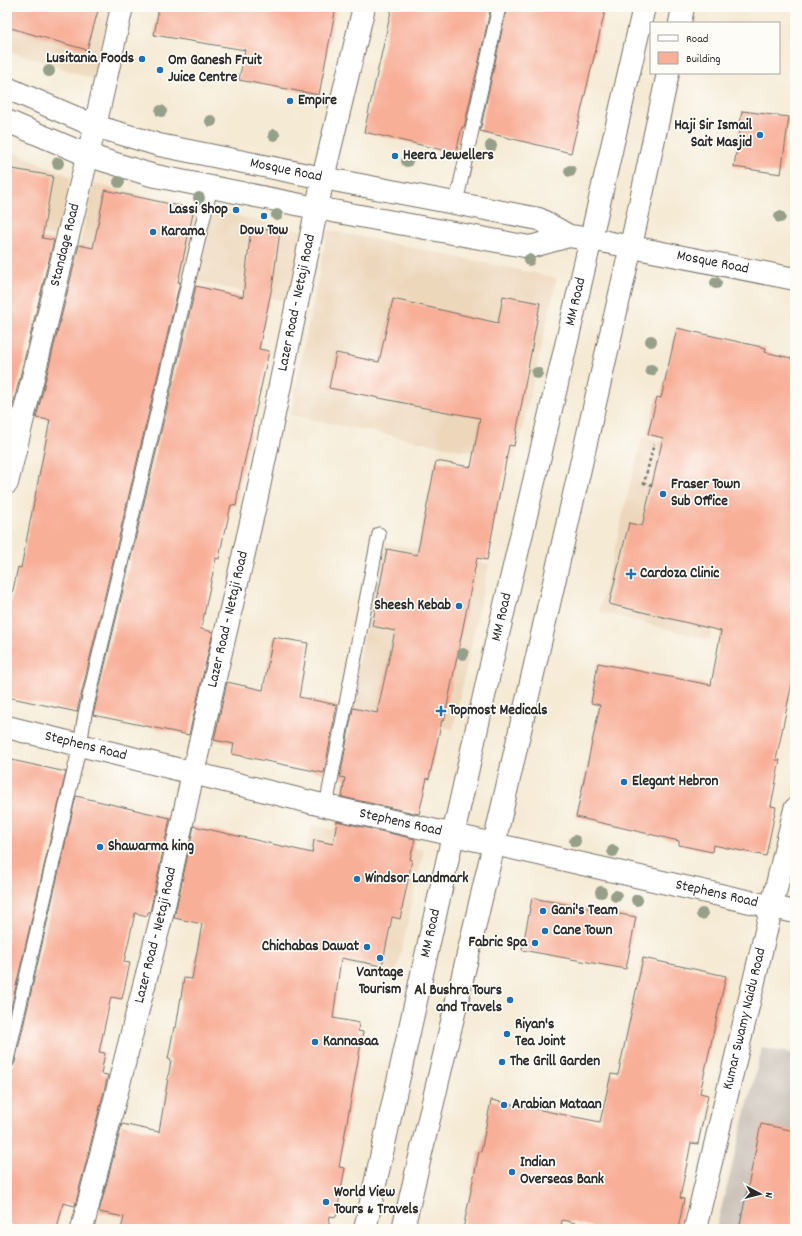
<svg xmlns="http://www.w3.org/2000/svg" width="802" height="1236" font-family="Dekko,sans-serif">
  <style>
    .built { fill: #edd7bb }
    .industrial { fill: #ccc2b9 }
    .building { fill: #f8af98 }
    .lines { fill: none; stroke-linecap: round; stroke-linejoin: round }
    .service-casing { stroke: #726e66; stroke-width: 15 }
    .minor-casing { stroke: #726e66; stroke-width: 24 }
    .tertiary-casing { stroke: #726e66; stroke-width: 24 }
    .primary-casing { stroke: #726e66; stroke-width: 24 }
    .path { stroke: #726e66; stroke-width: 2.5; stroke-dasharray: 3 3; stroke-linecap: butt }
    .service { stroke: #fff; stroke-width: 13 }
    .minor { stroke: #fff; stroke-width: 22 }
    .tertiary { stroke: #fff; stroke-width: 22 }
    .primary { stroke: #fff; stroke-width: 22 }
    .tree { fill: #959f89 }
    .poi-dot { fill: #1f6fb2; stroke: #fdfcf7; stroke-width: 1.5 }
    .labels { text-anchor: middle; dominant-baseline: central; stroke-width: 3.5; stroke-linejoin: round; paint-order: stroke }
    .poi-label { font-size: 15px; font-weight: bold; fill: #2b2b2b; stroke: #fdfcf7; text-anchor: start }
    .street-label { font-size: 15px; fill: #2b2b2b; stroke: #fdfcf7 }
  </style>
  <rect width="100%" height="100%" fill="#fdfcf7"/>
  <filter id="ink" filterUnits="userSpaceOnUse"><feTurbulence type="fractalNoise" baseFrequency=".025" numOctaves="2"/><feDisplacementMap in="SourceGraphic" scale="8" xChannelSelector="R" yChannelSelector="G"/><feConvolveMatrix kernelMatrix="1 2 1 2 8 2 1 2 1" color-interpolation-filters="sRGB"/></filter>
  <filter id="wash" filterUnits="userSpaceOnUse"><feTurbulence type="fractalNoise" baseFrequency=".012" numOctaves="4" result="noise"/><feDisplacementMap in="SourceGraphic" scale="16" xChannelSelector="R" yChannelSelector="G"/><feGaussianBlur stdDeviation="0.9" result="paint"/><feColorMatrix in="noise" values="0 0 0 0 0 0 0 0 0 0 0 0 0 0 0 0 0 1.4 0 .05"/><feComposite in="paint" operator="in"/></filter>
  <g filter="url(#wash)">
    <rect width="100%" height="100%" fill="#f5ead4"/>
    <g class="built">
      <path d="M7 7H111L93 79 7 50Z"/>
      <path d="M7 149 71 177 58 238 7 227Z"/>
      <path d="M94 184 304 231 289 302 78 254Z"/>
      <path d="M328 230 557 278 515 461 290 415Z"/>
      <path d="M642 437 754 464 710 640 599 612Z"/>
      <path d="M383 542 489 564 453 729 350 709Z"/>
      <path d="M312 825 424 850 395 979 283 954Z"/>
    </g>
    <path class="industrial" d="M762 1048 795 1054V1229H716Z"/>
    <g id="blocks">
      <g class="building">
        <path d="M7 7H99L87 50 7 27Z"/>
        <path d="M159 7H336L319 95 239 80 245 50 154 35Z"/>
        <path d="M392 7H491L464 127H462L456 153 364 132Z"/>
        <path d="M507 7H606L571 153 480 131Z"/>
        <path d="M742 111 789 117 781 174 734 167Z"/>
        <path d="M7 168 53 176 42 238 54 240 11 413 7 412Z"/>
        <path d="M105 190 194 209 178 282H180L77 712 7 697V617L18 567 21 568 50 420 36 418 79 245 93 248Z"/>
        <path d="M251 228 280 231 273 282 259 349 269 351 239 486 236 506 231 505 226 528H225L219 559 216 558 201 629 213 632 189 735 93 715 196 286 243 297Z"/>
        <path d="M503 296 540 303 514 446 509 445 487 560 477 558 444 721 442 720 429 779 427 778 419 814 342 797 345 778 340 777 353 708 377 713 395 631 372 626 387 549 417 555 436 461 471 467 480 418 409 405V404L329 388 336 353 379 362 393 299 498 323Z"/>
        <path d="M677 328 766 348 765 352 795 359V668L776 760H780L771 806 776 807 766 856 713 845 712 852 679 845V841L576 817 600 705 591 703 598 663 711 685 721 631 609 604 629 523 642 526 663 438 648 434 657 397 661 398Z"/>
        <path d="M273 637 308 643 299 697 337 705 324 773 232 754 234 744 214 740 227 682 263 690Z"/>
        <path d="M7 759 66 772 7 1025Z"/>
        <path d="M76 796 170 818 150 912H148L147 916 135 913 124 962 130 963 122 999 111 997 99 1052 105 1053 101 1074 108 1075 75 1206 63 1203 57 1229H25L7 1225V1068L13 1066 15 1062Z"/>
        <path d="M337 821 415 839 410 859 412 860 400 919 392 917 382 966 341 958 333 1018 359 1023 358 1031 363 1032 339 1167 345 1168 336 1217 330 1216 328 1229H121L124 1217 99 1212 122 1124 159 1132 171 1060 168 1059 174 1027 176 1028 184 978 192 979 202 924 174 918 194 826 312 853 314 840 333 844Z"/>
        <path d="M532 898 636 917 626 969 522 950Z"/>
        <path d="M643 958 726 976 700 1093 708 1095 698 1144 691 1143 680 1198 684 1199 678 1229H603L562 1220 561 1229H463L479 1152H481L491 1100 600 1122 611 1074 618 1075Z"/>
        <path d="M761 1124 795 1131V1229H739Z"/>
      </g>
    </g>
  </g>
  <g filter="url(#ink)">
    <use href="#blocks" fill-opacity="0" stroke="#726e66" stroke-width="1"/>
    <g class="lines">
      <defs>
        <g id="service">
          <path d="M456 203 499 7"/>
          <path d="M326 806 379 534"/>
          <path d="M7 1060 80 745 85 714 211 187"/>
        </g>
        <g id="minor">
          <path id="s1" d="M7 483 95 126 122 7"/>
          <path id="s2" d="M7 727 326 806 795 912"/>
          <path id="s3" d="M82 1229 162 915 193 773 256 501 323 178 364 7"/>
          <path id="s4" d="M695 1229 795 809"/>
        </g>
        <g id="tertiary">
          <path id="s5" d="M7 88 95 126 159 145 323 178 539 219 569 236 591 239"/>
          <path d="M7 121 87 155 151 175 316 208 530 247 569 236"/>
        </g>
        <g id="primary">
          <path d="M680 23 683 7"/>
          <path id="s6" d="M591 239 795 279"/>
          <path id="s7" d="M365 1229 493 656 586 260 644 7"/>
          <path d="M403 1229 494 844 631 246 668 73"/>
        </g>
      </defs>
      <use href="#service" class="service-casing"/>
      <use href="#minor" class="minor-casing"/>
      <use href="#tertiary" class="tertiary-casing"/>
      <use href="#primary" class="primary-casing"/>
      <path class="path" d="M652 485 644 483 654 444"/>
      <use href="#service" class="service"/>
      <use href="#minor" class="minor"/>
      <use href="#tertiary" class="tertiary"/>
      <use href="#primary" class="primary"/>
    </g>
    <g class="tree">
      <circle cx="49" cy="71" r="6"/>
      <circle cx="161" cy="111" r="6"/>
      <circle cx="211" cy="121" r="6"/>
      <circle cx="274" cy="135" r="6"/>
      <circle cx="491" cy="146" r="6"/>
      <circle cx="407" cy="161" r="6"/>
      <circle cx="58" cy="163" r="6"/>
      <circle cx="570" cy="171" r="6"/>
      <circle cx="119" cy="182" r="6"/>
      <circle cx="199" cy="198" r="6"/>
      <circle cx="277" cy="215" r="6"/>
      <circle cx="780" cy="217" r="6"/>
      <circle cx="529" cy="260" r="6"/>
      <circle cx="716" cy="283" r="6"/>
      <circle cx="651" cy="341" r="6"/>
      <circle cx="651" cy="370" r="6"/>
      <circle cx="537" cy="373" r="6"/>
      <circle cx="463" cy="654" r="6"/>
      <circle cx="575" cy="841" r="6"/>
      <circle cx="613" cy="851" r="6"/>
      <circle cx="601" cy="892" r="6"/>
      <circle cx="616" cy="896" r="6"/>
      <circle cx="637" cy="900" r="6"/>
      <circle cx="702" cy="914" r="6"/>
    </g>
  </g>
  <g class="poi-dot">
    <circle cx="142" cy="59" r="4"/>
    <circle cx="160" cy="70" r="4"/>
    <circle cx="290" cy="101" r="4"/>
    <circle cx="760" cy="135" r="4"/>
    <circle cx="395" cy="156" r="4"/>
    <circle cx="236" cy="210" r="4"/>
    <circle cx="264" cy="216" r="4"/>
    <circle cx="153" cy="232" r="4"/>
    <circle cx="663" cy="494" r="4"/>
    <path d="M629 568h4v4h4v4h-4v4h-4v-4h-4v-4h4z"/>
    <circle cx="459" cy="606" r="4"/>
    <path d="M439 705h4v4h4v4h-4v4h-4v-4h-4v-4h4z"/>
    <circle cx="624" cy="782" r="4"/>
    <circle cx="100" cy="847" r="4"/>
    <circle cx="357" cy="879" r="4"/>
    <circle cx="543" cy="911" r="4"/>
    <circle cx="545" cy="931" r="4"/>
    <circle cx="535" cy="943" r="4"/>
    <circle cx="367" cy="947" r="4"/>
    <circle cx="380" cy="958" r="4"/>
    <circle cx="510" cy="1000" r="4"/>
    <circle cx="507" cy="1034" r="4"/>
    <circle cx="315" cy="1042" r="4"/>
    <circle cx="502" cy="1062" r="4"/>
    <circle cx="504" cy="1105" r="4"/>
    <circle cx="512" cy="1172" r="4"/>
    <circle cx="326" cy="1202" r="4"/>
  </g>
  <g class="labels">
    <g class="poi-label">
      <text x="134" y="59" text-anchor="end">Lusitania Foods</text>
      <text x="168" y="61">Om Ganesh Fruit<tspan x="168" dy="17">Juice Centre</tspan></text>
      <text x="298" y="101">Empire</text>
      <text x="752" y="126" text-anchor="end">Haji Sir Ismail<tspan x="752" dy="17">Sait Masjid</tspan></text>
      <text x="403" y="156">Heera Jewellers</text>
      <text x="228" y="210" text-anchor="end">Lassi Shop</text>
      <text x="264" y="231" text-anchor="middle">Dow Tow</text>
      <text x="161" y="232">Karama</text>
      <text x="671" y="485">Fraser Town<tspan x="671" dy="17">Sub Office</tspan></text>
      <text x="640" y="574">Cardoza Clinic</text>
      <text x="451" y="606" text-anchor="end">Sheesh Kebab</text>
      <text x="449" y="711">Topmost Medicals</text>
      <text x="632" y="782">Elegant Hebron</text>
      <text x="108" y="847">Shawarma king</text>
      <text x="365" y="879">Windsor Landmark</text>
      <text x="551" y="911">Gani's Team</text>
      <text x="553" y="931">Cane Town</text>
      <text x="527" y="943" text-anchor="end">Fabric Spa</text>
      <text x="359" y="947" text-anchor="end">Chichabas Dawat</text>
      <text x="380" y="973" text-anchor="middle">Vantage<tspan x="380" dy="17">Tourism</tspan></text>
      <text x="502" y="991" text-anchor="end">Al Bushra Tours<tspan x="502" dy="17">and Travels</tspan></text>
      <text x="515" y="1025">Riyan's<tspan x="515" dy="17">Tea Joint</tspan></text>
      <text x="323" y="1042">Kannasaa</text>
      <text x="510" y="1062">The Grill Garden</text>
      <text x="512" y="1105">Arabian Mataan</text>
      <text x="520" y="1163">Indian<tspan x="520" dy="17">Overseas Bank</tspan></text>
      <text x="334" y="1193">World View<tspan x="334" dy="17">Tours &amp; Travels</tspan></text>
    </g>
    <g class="street-label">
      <text stroke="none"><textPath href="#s5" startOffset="292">Mosque Road</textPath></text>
      <text stroke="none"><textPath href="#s1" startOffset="245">Standage Road</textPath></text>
      <text stroke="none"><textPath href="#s6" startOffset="124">Mosque Road</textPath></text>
      <text stroke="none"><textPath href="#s7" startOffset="951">MM Road</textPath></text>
      <text stroke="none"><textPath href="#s3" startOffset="951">Lazer Road - Netaji Road</textPath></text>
      <text stroke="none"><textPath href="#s7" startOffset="627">MM Road</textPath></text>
      <text stroke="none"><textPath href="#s3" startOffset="627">Lazer Road - Netaji Road</textPath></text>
      <text stroke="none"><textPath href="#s2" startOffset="81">Stephens Road</textPath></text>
      <text stroke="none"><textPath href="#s2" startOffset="405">Stephens Road</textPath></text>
      <text stroke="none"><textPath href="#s2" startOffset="729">Stephens Road</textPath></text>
      <text stroke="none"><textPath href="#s7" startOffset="303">MM Road</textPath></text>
      <text stroke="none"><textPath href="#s3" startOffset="303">Lazer Road - Netaji Road</textPath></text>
      <text stroke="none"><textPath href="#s4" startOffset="216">Kumar Swamy Naidu Road</textPath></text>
    </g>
  </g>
  <rect width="802" height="1236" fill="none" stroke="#fdfcf7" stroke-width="24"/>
  <rect x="650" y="22" width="130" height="52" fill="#fdfcf7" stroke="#a9a8a5"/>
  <rect x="658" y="35" width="20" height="6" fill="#ffffff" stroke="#a9a8a5"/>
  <text x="686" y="42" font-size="12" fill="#2b2b2b">Road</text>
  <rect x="658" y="52" width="20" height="12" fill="#f8af98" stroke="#a9a8a5"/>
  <text x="686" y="62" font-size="12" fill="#2b2b2b">Building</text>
  <g transform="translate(760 1194) rotate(97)" stroke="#fdfcf7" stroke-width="3" paint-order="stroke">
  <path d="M0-3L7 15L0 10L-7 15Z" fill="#2b2b2b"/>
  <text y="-6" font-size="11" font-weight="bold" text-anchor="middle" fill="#2b2b2b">N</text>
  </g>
</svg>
